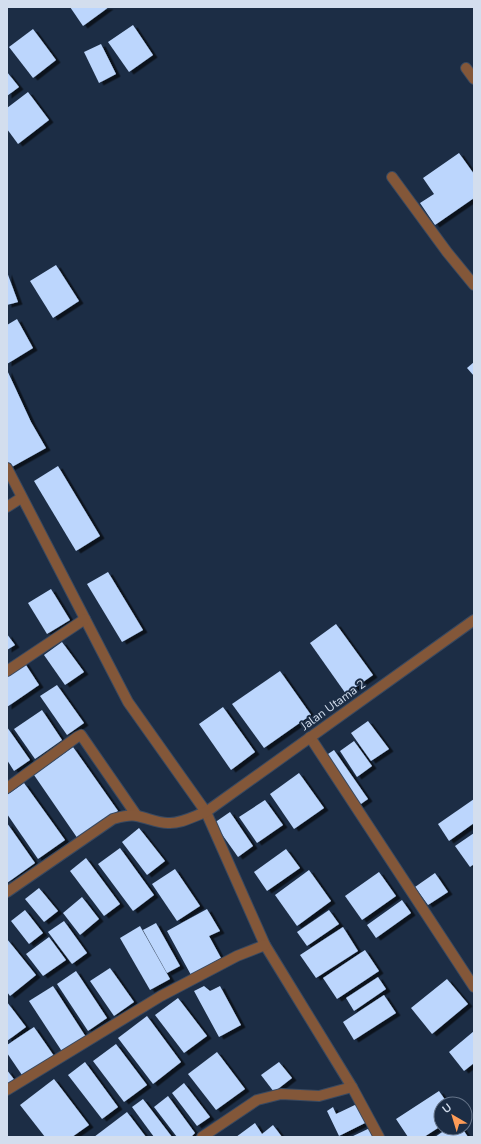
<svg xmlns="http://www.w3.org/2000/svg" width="481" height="1144" font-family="'Nunito Sans',sans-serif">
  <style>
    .building { fill: #bcd6fd; filter: url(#shadow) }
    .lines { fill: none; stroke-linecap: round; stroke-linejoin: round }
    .street-casing { stroke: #394960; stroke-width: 12 }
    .street { stroke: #835739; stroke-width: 10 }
    .labels { text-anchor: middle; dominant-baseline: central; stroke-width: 4; stroke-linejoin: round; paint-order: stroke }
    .street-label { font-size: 12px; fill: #d3deee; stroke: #1c2d45 }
  </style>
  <defs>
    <filter id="shadow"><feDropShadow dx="4.5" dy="2.5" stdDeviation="0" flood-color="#0009"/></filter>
  </defs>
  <rect width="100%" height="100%" fill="#1c2d45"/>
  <g class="building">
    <path d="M70 7H109L83 26Z"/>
    <path d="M133 25 153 55 129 72 108 42Z"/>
    <path d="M33 29 56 60 33 78 9 47Z"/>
    <path d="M101 44 116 74 99 83 84 52Z"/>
    <path d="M7 72 19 87 7 96Z"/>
    <path d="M28 92 49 120 18 144 7 129V108Z"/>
    <path d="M459 153 474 174V198L435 225 420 203 434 194 423 178Z"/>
    <path d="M56 265 79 301 53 318 30 281Z"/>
    <path d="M7 272 18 302 7 305Z"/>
    <path d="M17 319 33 348 7 364V325Z"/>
    <path d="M474 362V376L467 368Z"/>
    <path d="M7 370 31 422 46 448 10 468 7 461Z"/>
    <path d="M58 466 100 536 76 551 34 481Z"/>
    <path d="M108 572 143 630 122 642 87 584Z"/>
    <path d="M51 589 70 620 47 634 28 603Z"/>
    <path d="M336 624 373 675 346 694 310 643Z"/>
    <path d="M7 634 15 645 7 650Z"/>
    <path d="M62 642 84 672 65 685 44 655Z"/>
    <path d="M24 662 39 685 7 707V674Z"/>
    <path d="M280 671 311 715 264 748 232 704Z"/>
    <path d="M57 685 84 723 67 735 40 696Z"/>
    <path d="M223 707 255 752 231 770 199 724Z"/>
    <path d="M42 710 62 740 35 759 14 729Z"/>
    <path d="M368 721 389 749 371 761 351 733Z"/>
    <path d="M7 727 30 760 14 771 7 760Z"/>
    <path d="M354 741 372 766 357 777 340 751Z"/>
    <path d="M73 747 118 811 78 839 34 775Z"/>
    <path d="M334 750 368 799 358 806 325 756Z"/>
    <path d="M299 773 324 808 294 829 270 794Z"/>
    <path d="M24 783 65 840 38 859 7 814V795Z"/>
    <path d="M474 799V823L449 841 438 824Z"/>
    <path d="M265 800 283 825 257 843 239 817Z"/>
    <path d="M230 812 253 846 238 857 214 823Z"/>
    <path d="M7 823 35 863 7 883Z"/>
    <path d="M139 828 165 861 147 875 122 842Z"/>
    <path d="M474 833V864L470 867 455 846Z"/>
    <path d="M120 848 154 895 133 911 98 864Z"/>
    <path d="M286 849 300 868 267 891 254 872Z"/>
    <path d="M86 858 120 904 104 916 70 871Z"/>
    <path d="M175 869 200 906 177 921 152 884Z"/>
    <path d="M309 870 331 901 297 926 275 895Z"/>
    <path d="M379 872 396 896 362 920 345 896Z"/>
    <path d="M435 873 448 892 428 905 415 887Z"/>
    <path d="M39 888 58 911 44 922 25 899Z"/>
    <path d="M82 897 99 919 80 935 63 913Z"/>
    <path d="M402 900 411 913 376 938 367 925Z"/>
    <path d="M207 909 220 931 209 936 221 958 191 975 167 931Z"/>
    <path d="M25 910 43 933 29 944 11 921Z"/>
    <path d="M329 910 339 924 307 946 297 932Z"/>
    <path d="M64 921 87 953 72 964 48 932Z"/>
    <path d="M156 923 180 966 167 973 143 930Z"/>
    <path d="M140 926 170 979 150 990 120 938Z"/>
    <path d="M343 927 358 951 316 978 300 955Z"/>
    <path d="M49 937 66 960 43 976 26 954Z"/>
    <path d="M7 939 36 975 10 996 7 992Z"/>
    <path d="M365 950 379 971 337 999 323 978Z"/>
    <path d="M110 968 134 1002 114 1016 90 981Z"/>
    <path d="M76 971 107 1018 88 1031 57 984Z"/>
    <path d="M378 977 386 989 354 1011 346 998Z"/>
    <path d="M447 979 468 1004 432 1034 411 1008Z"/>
    <path d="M53 986 86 1037 63 1053 29 1001Z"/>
    <path d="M204 986 210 991 220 986 241 1025 219 1037 194 991Z"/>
    <path d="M384 995 396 1013 354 1040 343 1022Z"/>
    <path d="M178 998 207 1036 184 1053 155 1015Z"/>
    <path d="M7 1002 26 1027 7 1041Z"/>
    <path d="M147 1016 181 1062 153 1084 118 1038Z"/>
    <path d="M34 1027 54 1056 24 1078 7 1053V1045Z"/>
    <path d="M474 1031V1063L464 1071 449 1052Z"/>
    <path d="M116 1044 147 1085 124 1102 93 1061Z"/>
    <path d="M217 1052 245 1089 216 1110 188 1074Z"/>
    <path d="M85 1062 118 1107 102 1119 68 1075Z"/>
    <path d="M279 1062 292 1078 274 1092 261 1075Z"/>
    <path d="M7 1070 16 1082 7 1088Z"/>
    <path d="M54 1079 89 1125 72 1137H45L20 1105Z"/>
    <path d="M184 1083 210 1117 197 1126 172 1093Z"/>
    <path d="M439 1091 448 1104H441V1126L424 1137H408L396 1119Z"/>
    <path d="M168 1096 195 1133 191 1137H177L154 1107Z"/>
    <path d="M143 1099 172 1137H154L132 1107Z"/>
    <path d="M359 1103 369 1121 339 1136 327 1111 333 1107 336 1114Z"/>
    <path d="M127 1112 146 1137H94Z"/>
    <path d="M255 1123 262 1134 273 1125 282 1137H236Z"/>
    <path d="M372 1127 377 1137H351Z"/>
    <path d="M448 1128H462L468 1137H435Z"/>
  </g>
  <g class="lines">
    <defs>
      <g id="street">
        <path d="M466 68 474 79"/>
        <path d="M392 177 447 252 474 285"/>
        <path d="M7 468 128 702 206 812 265 945 352 1087 379 1137"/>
        <path d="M7 507 21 498"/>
        <path d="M7 671 85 619"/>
        <path d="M310 737 474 987"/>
        <path d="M7 788 77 737 81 735 137 816"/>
        <path d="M7 892 113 819C120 817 129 814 137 816 148 818 157 823 168 823 181 824 194 816 206 812L474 620"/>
        <path d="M7 1090 161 996 237 956 265 945"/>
        <path d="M202 1137 257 1100 281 1094 319 1096 352 1087"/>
      </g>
    </defs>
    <use href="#street" class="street-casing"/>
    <use href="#street" class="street"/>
  </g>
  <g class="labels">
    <g class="street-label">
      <text transform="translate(333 705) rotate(-36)">Jalan Utama 2</text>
    </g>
  </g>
  <rect width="481" height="1144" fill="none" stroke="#d3deee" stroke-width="16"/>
  <g transform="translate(453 1116) rotate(322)"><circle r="19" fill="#1c2d45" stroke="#657489"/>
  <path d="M0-3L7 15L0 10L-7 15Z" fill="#fe9c57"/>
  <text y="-6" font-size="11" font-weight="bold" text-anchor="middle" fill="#d3deee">U</text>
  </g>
</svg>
